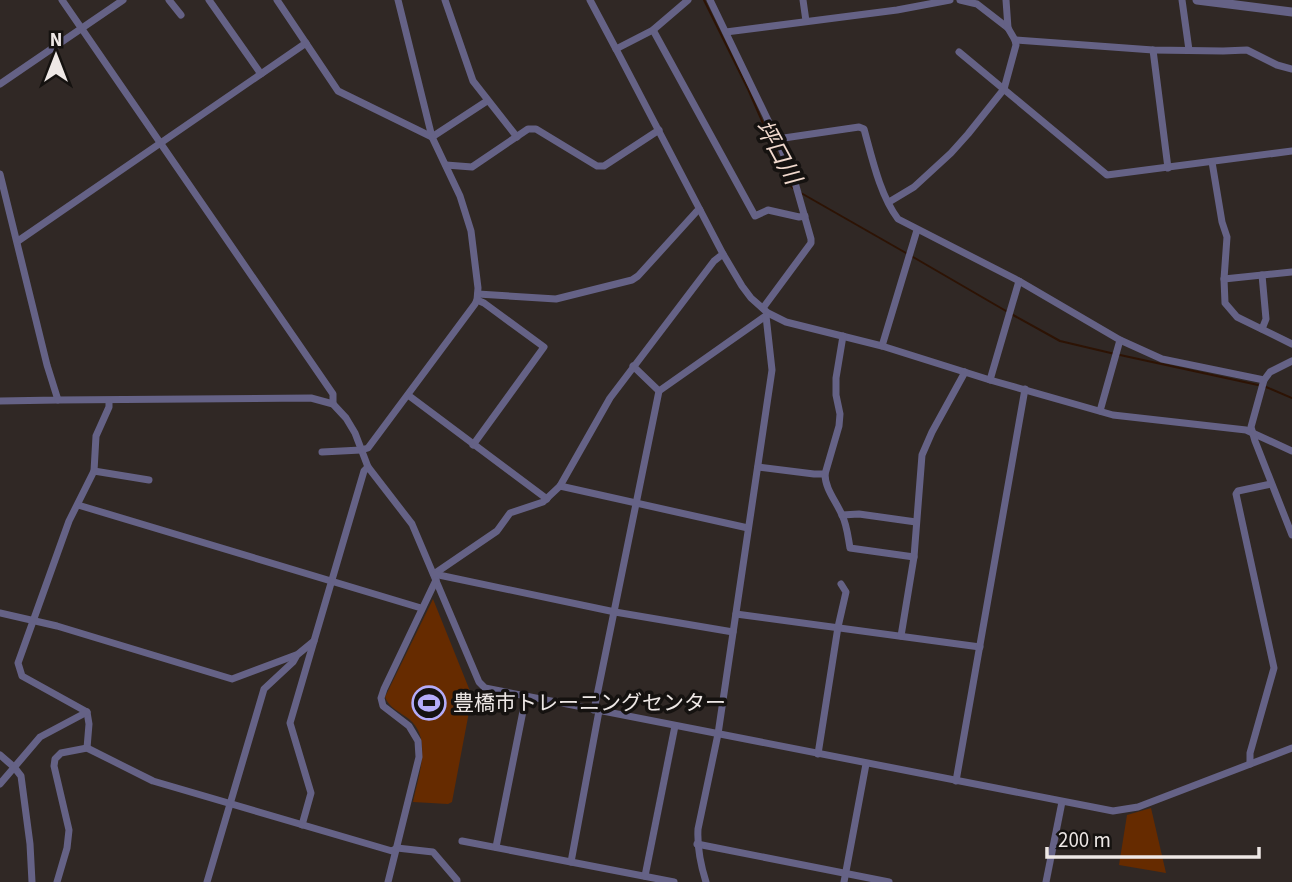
<svg xmlns="http://www.w3.org/2000/svg" width="1292" height="882" font-family="'Source Sans 3','Noto Sans JP',sans-serif">
  <style>
    .green { fill: #662b00 }
    .lines { fill: none; stroke-linecap: round; stroke-linejoin: round }
    .stream { stroke: #2d1304; stroke-width: 2 }
    .minor { stroke: #656286; stroke-width: 7 }
    .tertiary { stroke: #656286; stroke-width: 9 }
    .labels { text-anchor: middle; dominant-baseline: central; stroke-width: 7; stroke-linejoin: round; paint-order: stroke }
    .poi-label { font-size: 21px; fill: #eee8e6; stroke: #151210; text-anchor: start }
    .water-label { font-size: 23px; font-style: italic; fill: #f2dace; stroke: #151210 }
  </style>
  <rect width="100%" height="100%" fill="#302825"/>
  <g class="green">
    <path d="M433 599 472 696 452 802 448 804 413 802C418 776 433 739 409 719 400 712 389 708 385 697Z"/>
    <path d="M1151 808 1166 873 1119 865 1127 815Z"/>
  </g>
  <g class="lines">
    <g class="stream">
      <path d="M704 0 748 89 790 185 793 188"/>
      <path d="M801 193 906 253"/>
      <path d="M913 257 1006 311"/>
      <path d="M1013 315 1060 341 1115 354"/>
      <path d="M1120 355 1258 385"/>
      <path d="M1266 387 1292 398"/>
    </g>
    <g class="minor">
      <path d="M62 0 333 394V404"/>
      <path d="M169 0 181 15"/>
      <path d="M209 0 261 74"/>
      <path d="M277 0 338 91 432 137 487 101"/>
      <path d="M445 0 473 81 517 137"/>
      <path d="M590 0 616 49"/>
      <path d="M710 0 777 139 794 179 811 239V243L763 308"/>
      <path d="M803 0 806 21"/>
      <path d="M960 0 977 4 1008 28"/>
      <path d="M1182 0 1189 50"/>
      <path d="M653 30 755 216 768 210 799 217 805 216"/>
      <path d="M726 32 897 10 950 0"/>
      <path d="M1015 40 1153 50 1223 51 1247 50 1277 65 1292 69"/>
      <path d="M1153 50 1168 168"/>
      <path d="M959 52 1107 175 1292 151"/>
      <path d="M0 84 123 0"/>
      <path d="M777 139 859 127 864 129C872 158 880 195 898 219L1019 281 1120 340 1162 359 1264 380"/>
      <path d="M1212 162 1222 222 1227 237 1224 279 1225 303 1237 317 1292 344"/>
      <path d="M446 165 472 167 528 129H536L597 166H604L659 130"/>
      <path d="M0 174 47 365 58 400 0 401"/>
      <path d="M889 202 914 187 951 153 968 134 1004 89 1016 45 1015 40 1008 28 1006 0"/>
      <path d="M18 241 306 43"/>
      <path d="M723 254 742 286 751 298 768 313 786 322 882 346 990 380 1113 415 1246 430 1292 451"/>
      <path d="M1224 279 1292 272"/>
      <path d="M478 294 556 299 632 280 638 276 697 211 700 210"/>
      <path d="M1262 329 1266 319 1262 275"/>
      <path d="M882 346 917 230"/>
      <path d="M1292 361 1270 372 1264 380 1251 427 1255 441 1292 535"/>
      <path d="M633 366 659 391"/>
      <path d="M990 380 1019 281"/>
      <path d="M408 395 547 499"/>
      <path d="M58 400 311 398 333 404 346 418 355 433 368 467 412 524 479 682 485 688 1113 811 1138 807 1292 748"/>
      <path d="M1100 411 1120 340"/>
      <path d="M473 445 544 347 484 303 477 300"/>
      <path d="M322 452 361 450 368 448 475 304 477 300 478 288 471 231 460 196 432 137 398 0"/>
      <path d="M758 467 814 474H825L839 426 840 414 836 395V378L843 336"/>
      <path d="M94 471 149 480"/>
      <path d="M825 474C825 489 836 501 842 515 847 525 848 537 850 548L914 557"/>
      <path d="M560 486 748 528"/>
      <path d="M78 505 421 608"/>
      <path d="M842 515 859 514 916 522"/>
      <path d="M434 574 497 531 510 513 543 502 560 486 610 398 714 261 723 254 616 49 653 30 688 0"/>
      <path d="M434 574 615 612 733 632"/>
      <path d="M0 613 57 626 232 679 296 655"/>
      <path d="M736 614 980 647"/>
      <path d="M901 636 914 557 922 455 932 432 965 372"/>
      <path d="M594 710 659 391 767 315"/>
      <path d="M599 711 571 862 674 882"/>
      <path d="M87 748 89 724 87 712 22 676 18 663 69 521 94 471 96 436 109 407V401"/>
      <path d="M818 754 838 627 846 592 841 584"/>
      <path d="M0 755 14 767 21 776 30 844 32 882"/>
      <path d="M1250 764V753L1274 668 1236 494 1238 491 1271 484"/>
      <path d="M956 781 1025 389"/>
      <path d="M0 784 40 737 87 712"/>
      <path d="M302 825 311 793 290 723 314 641"/>
      <path d="M462 841 571 862"/>
      <path d="M697 844 889 882"/>
      <path d="M496 847 526 696"/>
      <path d="M645 876 675 726"/>
      <path d="M57 882 67 848 69 830 54 766 55 759 61 753 87 748 153 781 392 851 397 848 433 852 457 880V882"/>
      <path d="M207 882 264 689 293 662 297 655 314 641 364 471 368 467"/>
      <path d="M388 882 419 757 418 741 409 726 383 706 381 698 384 689 436 580"/>
      <path d="M706 882C700 863 697 848 698 829L718 734 772 370 766 316"/>
      <path d="M844 882 866 764"/>
      <path d="M1046 882 1062 802"/>
    </g>
    <path class="tertiary" d="M1197 0 1292 12"/>
  </g>
  <defs>
    <symbol id="stadium-ring" viewBox="-11 -11 22 22"><circle r="9.5" fill="#151210" stroke="#b4acf9" stroke-width="1.5"/><path d="M0-5a6.5 5 0 1 0 0 10a6.5 5 0 1 0 0-10ZM-3.5-1.8h7v3.6h-7Z" fill="#b4acf9"/></symbol>
  </defs>
  <g fill-rule="evenodd">
    <use href="#stadium-ring" x="410" y="684" width="38" height="38"/>
  </g>
  <g class="labels">
    <g class="poi-label">
      <text x="453" y="703">豊橋市トレーニングセンター</text>
    </g>
    <g class="water-label">
      <text transform="translate(778 152) rotate(61)">坪口川</text>
    </g>
  </g>
  <g transform="translate(56 56)" stroke="#151210" stroke-width="5" paint-order="stroke">
  <path d="M0-5L12 26L0 18L-12 26Z" fill="#eee8e6"/>
  <text y="-10" font-size="19" font-weight="bold" text-anchor="middle" fill="#eee8e6">N</text>
  </g>
  <path d="M1047 847v10h212v-10" fill="none" stroke="#eee8e6" stroke-width="3.5"/>
  <text x="1058" y="847" font-size="21" fill="#eee8e6" stroke="#151210" stroke-width="5" paint-order="stroke">200 m</text>
</svg>
